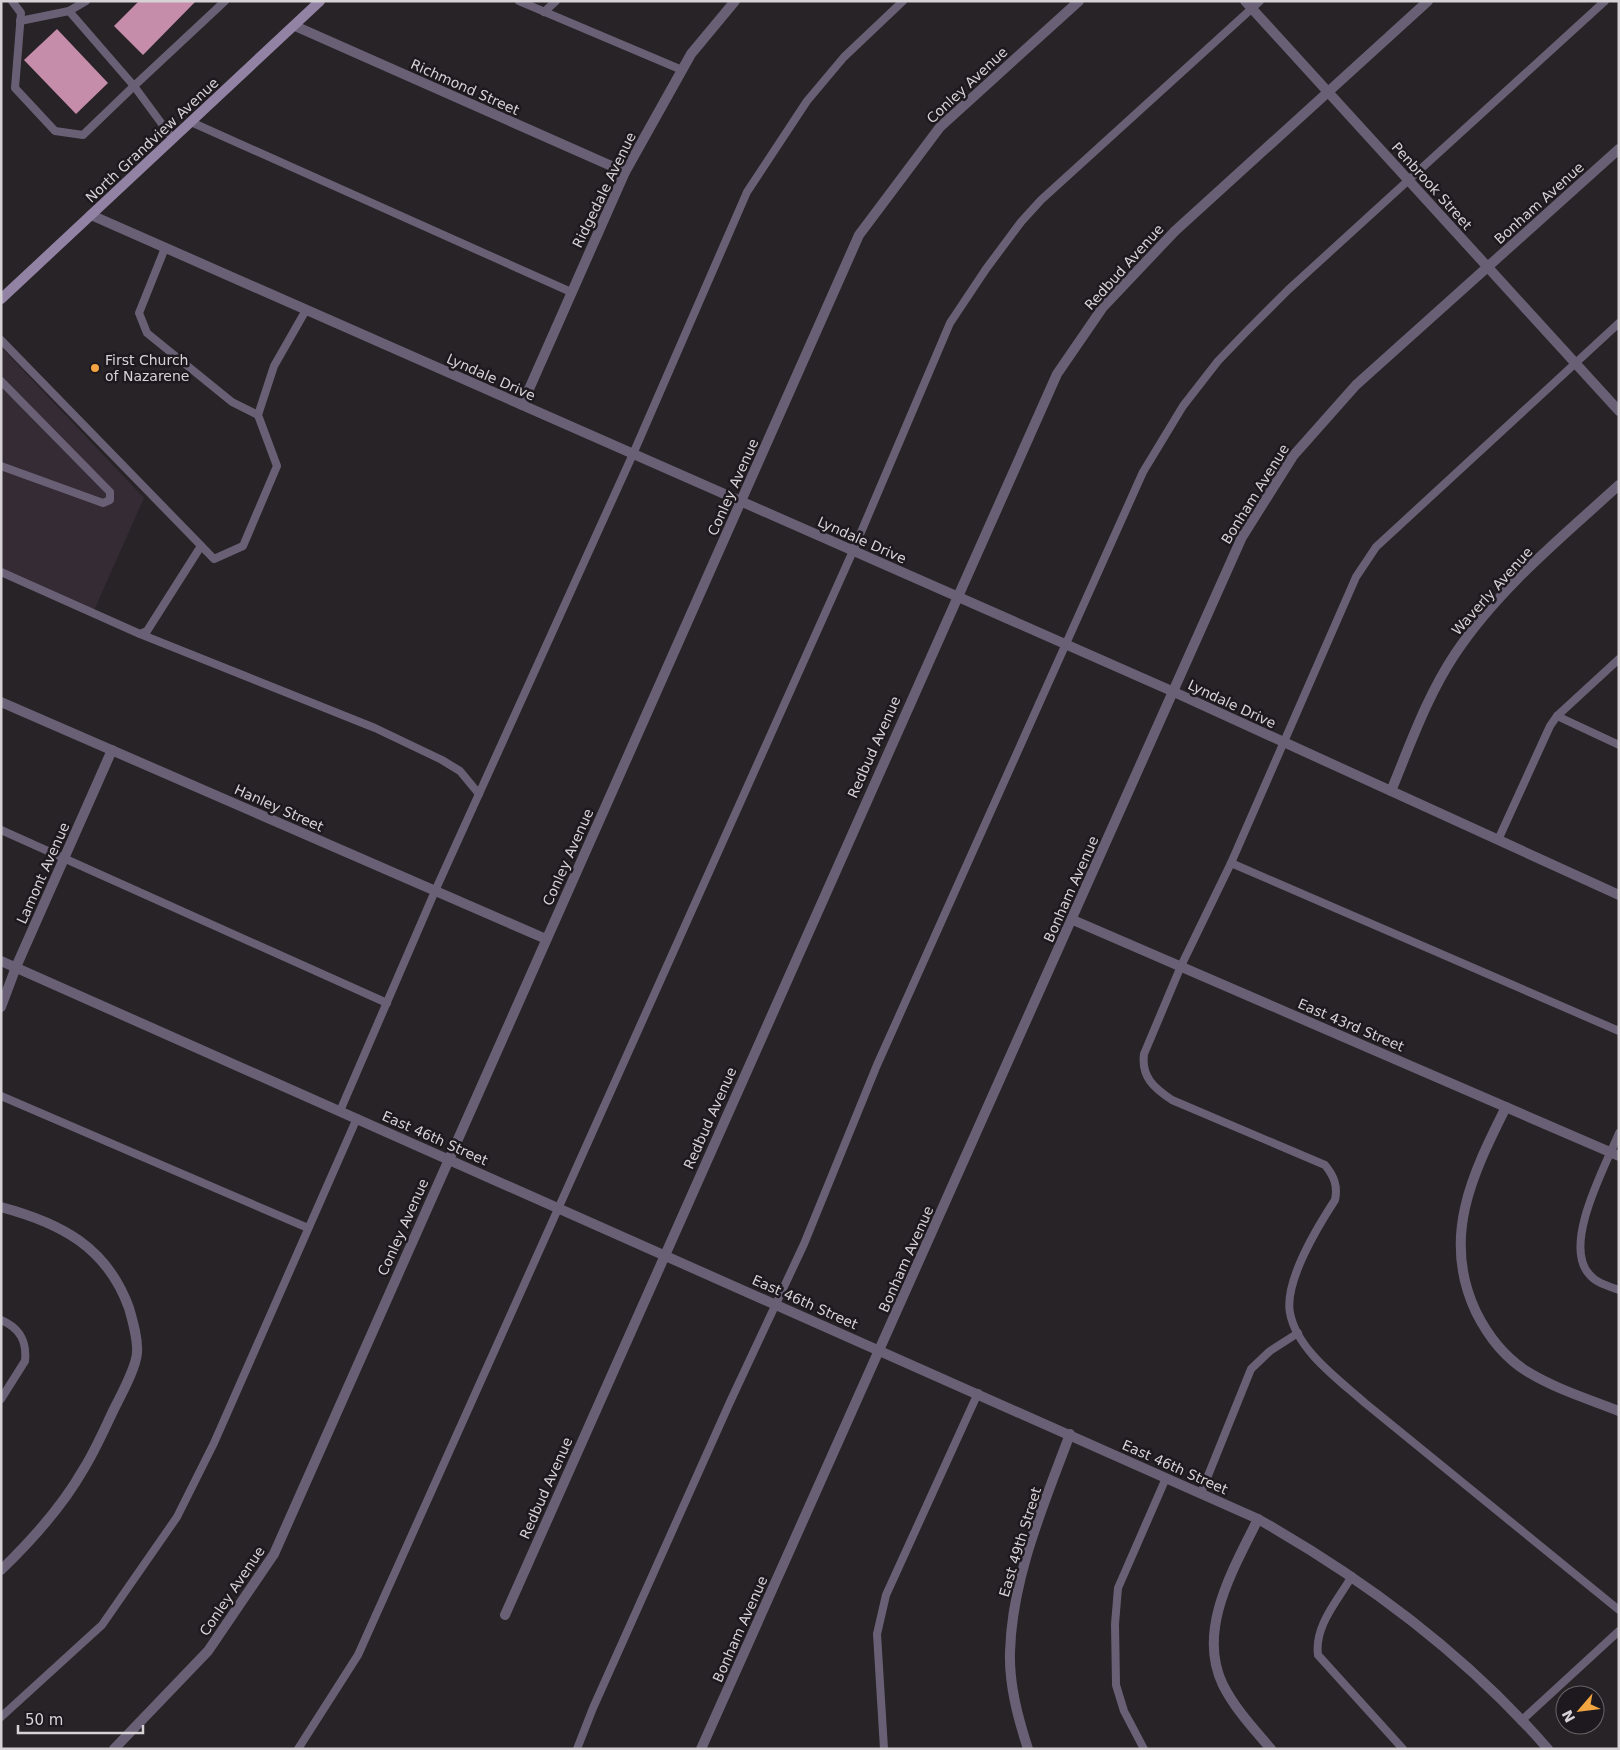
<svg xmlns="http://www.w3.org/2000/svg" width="1620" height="1750" font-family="'DejaVu Sans',sans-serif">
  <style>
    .built { fill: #342b34 }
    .building { fill: #c68daa }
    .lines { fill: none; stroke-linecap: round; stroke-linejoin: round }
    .service { stroke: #6a6076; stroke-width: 8 }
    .minor { stroke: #6a6076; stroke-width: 10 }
    .tertiary { stroke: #6a6076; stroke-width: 10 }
    .secondary { stroke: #9282a4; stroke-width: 10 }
    .poi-dot { fill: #f2a541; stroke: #1e191e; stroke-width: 2 }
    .labels { text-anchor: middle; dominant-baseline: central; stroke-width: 5; stroke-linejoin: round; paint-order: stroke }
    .street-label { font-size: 14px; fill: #d6d2d5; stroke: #1e191e }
    .poi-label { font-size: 14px; fill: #d6d2d5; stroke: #1e191e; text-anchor: start }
  </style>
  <rect width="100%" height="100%" fill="#272327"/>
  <path class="built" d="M1 347 144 498 92 615 1 575Z"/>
  <g class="building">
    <path d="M139 1H196L143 55 114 26Z"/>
    <path d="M57 29 108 83 76 114 24 60Z"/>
  </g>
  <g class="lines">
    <g class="service">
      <path d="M12 1 21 13 15 88 55 131 83 135 134 86 173 139"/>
      <path d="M519 1 682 70"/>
      <path d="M69 11 134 86 225 1"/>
      <path d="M544 12 556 1"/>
      <path d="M20 21 69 11 86 1"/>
      <path d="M191 122 571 292"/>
      <path d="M165 248 139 313 147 333 232 402 258 415"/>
      <path d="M1619 323 1376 547 1356 577 1231 863 1181 966 1144 1054C1141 1077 1154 1088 1172 1100L1325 1165C1334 1176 1338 1186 1335 1200 1318 1226 1284 1282 1290 1313 1297 1350 1338 1379 1365 1403L1619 1610"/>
      <path d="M1 340 214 559 243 546 277 466 258 415 274 366 306 310"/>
      <path d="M1 381 110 492V500L103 503 1 466"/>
      <path d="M1 572 140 634 147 631 201 546"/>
      <path d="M140 634 375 728 442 760 460 771 479 794"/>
      <path d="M1557 716 1619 745"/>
      <path d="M1 830 387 1003"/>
      <path d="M1498 840 1550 726 1557 716 1619 659"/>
      <path d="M1231 863 1619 1031"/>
      <path d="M1 1096 308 1228"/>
      <path d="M340 1111 435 891 633 454 747 192 807 101 844 57 903 1"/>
      <path d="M1619 1133C1606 1165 1562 1244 1589 1274 1596 1283 1608 1286 1619 1290"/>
      <path d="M1 1320C20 1328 27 1341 25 1361L1 1399"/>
      <path d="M1201 1493 1251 1369 1270 1351 1298 1333"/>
      <path d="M1352 1576C1338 1600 1314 1626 1318 1655L1403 1749"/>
      <path d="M1 1717 102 1625 177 1517 214 1443 357 1118"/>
      <path d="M1521 1721 1619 1631"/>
      <path d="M298 1749 358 1655 853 551 950 323 986 269 1021 222 1041 200 1260 1"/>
      <path d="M577 1749 593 1708 730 1402 804 1244 877 1065 1143 472 1183 406 1218 361 1246 332 1288 290 1605 1"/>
      <path d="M884 1749 877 1634 886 1595 978 1393"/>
      <path d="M1144 1749 1124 1711 1116 1685 1115 1624 1118 1588 1166 1478"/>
    </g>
    <g class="minor">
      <path d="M1245 1 1619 411"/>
      <path d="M295 26 625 172"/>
      <path d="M522 405 625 172 691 54 735 1"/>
      <path d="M1 702 546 939"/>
      <path d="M1391 791C1410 745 1427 696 1455 654 1498 589 1562 537 1619 485"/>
      <path d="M1073 920 1619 1156"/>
      <path d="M1 961 1258 1519C1366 1580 1466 1655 1548 1749"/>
      <path d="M1 1007 16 967 112 750"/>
      <path d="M1506 1107C1472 1175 1441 1238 1476 1312 1488 1336 1505 1358 1528 1372 1556 1389 1588 1399 1619 1411"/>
      <path d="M1 1207C61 1223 107 1247 129 1308 133 1322 138 1339 137 1353 136 1368 121 1395 114 1409 104 1430 95 1451 83 1470 63 1505 30 1542 1 1570"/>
      <path d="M1258 1519C1234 1568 1196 1630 1223 1685 1235 1709 1254 1729 1271 1749"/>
      <path d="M505 1615 1057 374 1103 307 1175 231 1428 1"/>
      <path d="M114 1749 208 1651 274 1554 859 235 940 127 1079 1"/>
      <path d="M701 1749 1242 537 1293 456 1356 385 1619 149"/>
      <path d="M1028 1749C1018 1718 1009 1685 1010 1652 1012 1577 1044 1504 1070 1434"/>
    </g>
    <path class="tertiary" d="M91 215 1174 692 1619 895"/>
    <path class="secondary" d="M1 299 320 1"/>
  </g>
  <circle class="poi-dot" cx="95" cy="368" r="5"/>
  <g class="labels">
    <g class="street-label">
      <text transform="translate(967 85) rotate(-43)">Conley Avenue</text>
      <text transform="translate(465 87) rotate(24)">Richmond Street</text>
      <text transform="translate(152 140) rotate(-43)">North Grandview Avenue</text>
      <text transform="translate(1432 186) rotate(48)">Penbrook Street</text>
      <text transform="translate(604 190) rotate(-64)">Ridgedale Avenue</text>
      <text transform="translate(1539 203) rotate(-42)">Bonham Avenue</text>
      <text transform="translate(1124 267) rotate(-48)">Redbud Avenue</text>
      <text transform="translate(491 377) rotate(24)">Lyndale Drive</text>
      <text transform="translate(733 487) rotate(-66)">Conley Avenue</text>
      <text transform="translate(1255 494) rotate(-58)">Bonham Avenue</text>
      <text transform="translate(862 540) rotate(24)">Lyndale Drive</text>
      <text transform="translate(1492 591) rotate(-48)">Waverly Avenue</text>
      <text transform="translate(1232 704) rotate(25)">Lyndale Drive</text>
      <text transform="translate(874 747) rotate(-66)">Redbud Avenue</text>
      <text transform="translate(279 808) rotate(24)">Hanley Street</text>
      <text transform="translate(568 857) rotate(-66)">Conley Avenue</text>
      <text transform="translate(43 873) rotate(-66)">Lamont Avenue</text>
      <text transform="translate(1071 889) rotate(-66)">Bonham Avenue</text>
      <text transform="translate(1351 1025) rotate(23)">East 43rd Street</text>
      <text transform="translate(710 1118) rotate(-66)">Redbud Avenue</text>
      <text transform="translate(435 1138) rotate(24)">East 46th Street</text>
      <text transform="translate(403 1227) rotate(-66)">Conley Avenue</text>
      <text transform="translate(906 1259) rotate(-66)">Bonham Avenue</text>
      <text transform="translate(805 1302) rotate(24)">East 46th Street</text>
      <text transform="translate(1175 1467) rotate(24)">East 46th Street</text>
      <text transform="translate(546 1488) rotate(-66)">Redbud Avenue</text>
      <text transform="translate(1020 1542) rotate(-73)">East 49th Street</text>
      <text transform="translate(232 1591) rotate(-56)">Conley Avenue</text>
      <text transform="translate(740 1629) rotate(-66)">Bonham Avenue</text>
    </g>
    <g class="poi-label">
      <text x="105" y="360">First Church<tspan x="105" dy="16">of Nazarene</tspan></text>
    </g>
  </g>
  <rect width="1620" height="1750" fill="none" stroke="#d6d2d5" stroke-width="5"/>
  <g transform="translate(1580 1710) rotate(242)"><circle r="24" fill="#1e191e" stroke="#686367"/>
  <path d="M0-4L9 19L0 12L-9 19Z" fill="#f2a541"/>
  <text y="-8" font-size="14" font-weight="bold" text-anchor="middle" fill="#d6d2d5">N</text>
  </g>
  <path d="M18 1725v8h125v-8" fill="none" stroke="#d6d2d5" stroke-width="2.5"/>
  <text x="25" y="1725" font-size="15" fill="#d6d2d5" stroke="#1e191e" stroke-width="4" paint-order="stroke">50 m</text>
</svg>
